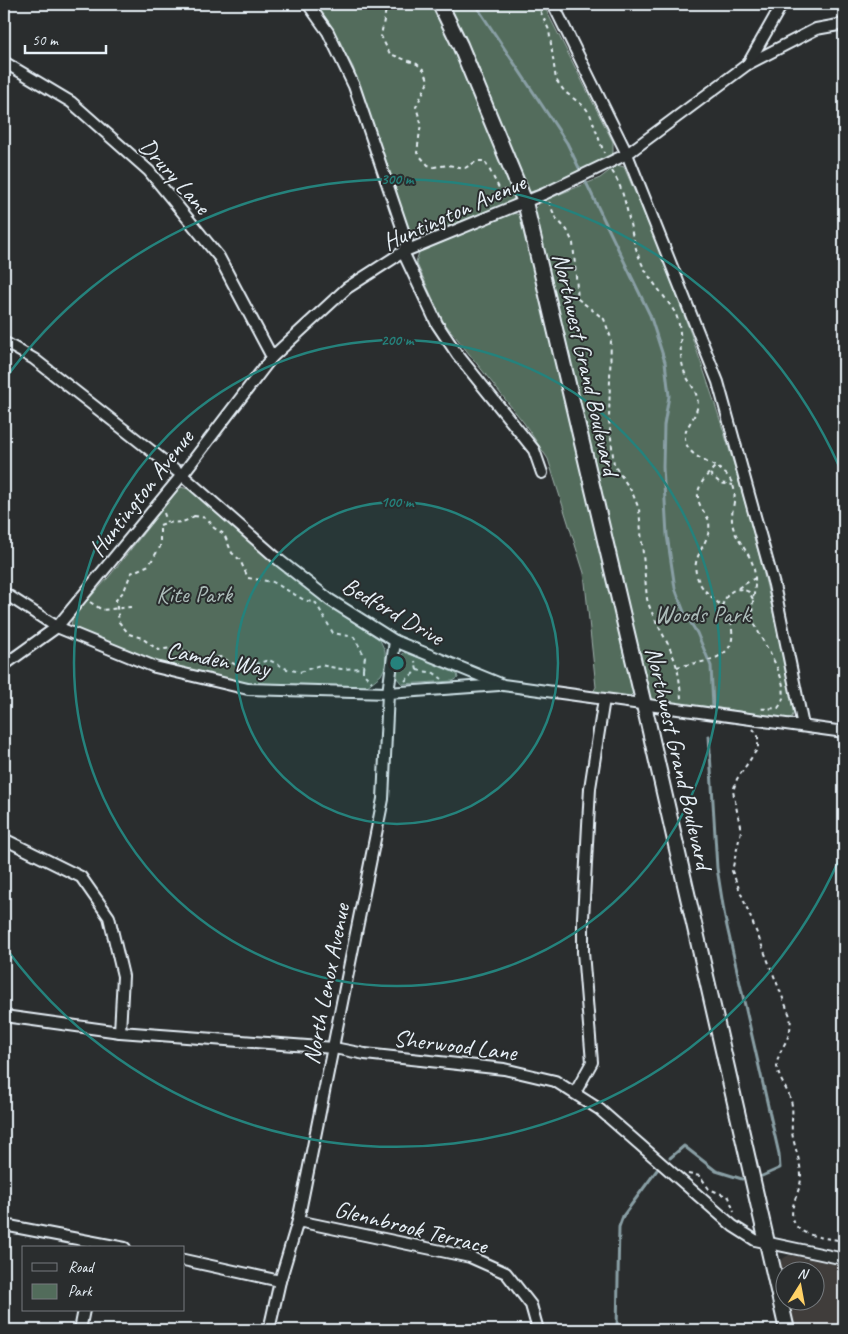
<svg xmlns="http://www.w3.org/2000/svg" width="848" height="1334" font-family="Caveat,sans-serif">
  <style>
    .built { fill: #3f3d3a }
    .green { fill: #526c5b; stroke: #9daeaa }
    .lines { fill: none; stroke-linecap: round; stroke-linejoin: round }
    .stream { stroke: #899fa5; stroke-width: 3 }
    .street-casing { stroke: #e8f1f8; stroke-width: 14 }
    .secondary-casing { stroke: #e8f1f8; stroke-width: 18 }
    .path { stroke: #e8f1f8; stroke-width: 2; stroke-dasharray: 4 4; stroke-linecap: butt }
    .street { stroke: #2a2d2e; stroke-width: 10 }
    .secondary { stroke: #2a2d2e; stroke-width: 14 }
    .ring { fill: none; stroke: #25827c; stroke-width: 2.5 }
    .labels { text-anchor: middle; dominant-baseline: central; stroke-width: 4; stroke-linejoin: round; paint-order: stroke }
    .street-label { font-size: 24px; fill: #e8f1f8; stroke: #2a2d2e }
    .park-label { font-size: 24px; fill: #acbcb9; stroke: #2a2d2e }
    .centre { fill: #25827c; stroke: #2a2d2e; stroke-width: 2.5 }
    .ring-label { font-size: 15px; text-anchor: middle; font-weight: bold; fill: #25827c; stroke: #2a2d2e; stroke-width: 4; stroke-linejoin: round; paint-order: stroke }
  </style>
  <rect width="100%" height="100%" fill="#2a2d2e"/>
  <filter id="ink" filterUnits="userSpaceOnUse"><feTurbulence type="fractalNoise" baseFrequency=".02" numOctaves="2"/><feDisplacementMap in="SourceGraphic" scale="10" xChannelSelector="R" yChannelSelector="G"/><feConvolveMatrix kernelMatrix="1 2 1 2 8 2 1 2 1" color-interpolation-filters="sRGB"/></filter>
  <g filter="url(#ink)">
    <path class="built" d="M789 1255 844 1266V1330H793L787 1302H816V1272H786L785 1296 779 1267 782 1259Z"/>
    <g class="green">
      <path d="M313 4H433L466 74 512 190 514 198 512 201 423 236 413 234 408 229 353 67 334 33Z"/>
      <path d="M449 4H543L613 142V153L565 182 530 192 525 185 473 54Z"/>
      <path d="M617 165 624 167C701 341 759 525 794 712L792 717 786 719 713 707 656 702 650 699 648 693 533 212 540 202 600 178Z"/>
      <path d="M513 213 520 215 522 220 634 692 629 697 593 692 596 687 584 573 548 459 524 423 443 321 416 262 419 252Z"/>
      <path d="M180 487 189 489 329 605 380 640 385 651 386 665 381 675 366 687 332 688 277 687 206 677 151 661 71 626 73 616 108 578Z"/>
      <path d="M405 652 457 674 458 678 453 681 402 684 396 677 397 659Z"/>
    </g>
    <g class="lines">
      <g class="stream">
        <path d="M475 4 567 143 650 315 665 362 669 396 664 425 663 467 667 535 675 588 684 612 697 633 711 666 713 707"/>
        <path d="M709 736 717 868 725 918 779 1154 780 1168 762 1176"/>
        <path d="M670 1158 684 1146 716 1171 742 1179"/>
        <path d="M617 1330 619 1227 623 1216 657 1170"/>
      </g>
      <defs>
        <g id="street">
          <path d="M308 4 328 32 354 86 407 242 403 252 437 324 457 354 534 450 542 473"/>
          <path d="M553 4 627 154 718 382 774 585 803 726"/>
          <path d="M4 62 71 102 149 171 219 257 272 357"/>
          <path d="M748 64 816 29 844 24"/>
          <path d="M4 342 34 359 182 475 280 561 330 600 395 641 503 685 844 732"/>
          <path d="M4 593 57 627 155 667 248 689 388 693 499 685"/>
          <path d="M4 665 57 627 182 475 272 357 347 288 403 252 544 194 627 154 748 64 782 4"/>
          <path d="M4 839 81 877 109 917 123 976 120 1032"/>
          <path d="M4 1016 120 1032 334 1048 365 1054 504 1069 555 1081 599 1109 733 1226 755 1240 844 1259"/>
          <path d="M575 1093 592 1062 583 952V918L590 788 604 699"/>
          <path d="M298 1221 470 1257 506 1273 531 1305 538 1330"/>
          <path d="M4 1225 125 1248"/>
          <path d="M184 1260 280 1281"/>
          <path d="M80 1330 84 1310"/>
          <path d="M269 1330 280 1281 298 1221 383 799 388 693 395 641"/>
        </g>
        <path id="secondary" d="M440 4 460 45 525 202 644 705 787 1330"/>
      </defs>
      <use href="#street" class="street-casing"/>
      <use href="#secondary" class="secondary-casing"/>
      <g class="path">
        <path d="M387 4 381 36 390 54 417 64 424 70 427 77 428 82 416 107 421 123 417 153 428 165 434 167 448 165 465 168 477 161H485L500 190H508"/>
        <path d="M537 4 549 30 556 80 565 92 585 107 590 114 604 153"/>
        <path d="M612 171C629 197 628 229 639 257 647 278 663 293 674 311 684 328 678 349 683 367 685 378 694 386 697 397 702 417 680 426 686 443 693 463 721 462 731 481 739 495 731 507 732 521 733 537 748 550 753 565 759 587 750 600 753 618 758 641 798 685 778 708L759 709"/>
        <path d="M549 202 555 217 567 230 573 243 578 299 604 319 611 338 609 420 614 465 632 492 639 509 647 599C653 620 666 637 673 656 679 670 680 684 681 699"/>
        <path d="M710 474 720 483 733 485"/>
        <path d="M164 513 167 522"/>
        <path d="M194 516 207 518 214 528 224 534 232 553 240 560 248 578 273 582 304 600 316 603 333 633 354 637 365 657 363 668 341 669 320 665 300 672 287 669 269 660C248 666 242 671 222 657L203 659 178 647 158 650 142 638 129 634 119 622 116 600 124 591 131 573 149 565 160 547V525C175 519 179 527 194 516Z"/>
        <path d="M738 588 755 578"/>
        <path d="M90 602 102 610 131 607"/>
        <path d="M722 606C727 592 735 585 749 592L754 601"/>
        <path d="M677 667C700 661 736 662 732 630 732 622 727 611 721 606 711 595 700 590 696 573 692 554 712 541 709 522 708 516 702 511 700 505 693 489 705 477 716 466"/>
        <path d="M363 668V673L372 682"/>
        <path d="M417 670 434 673 442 679"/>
        <path d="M405 681 417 670 415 661"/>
        <path d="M753 729 758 735V748L737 779 733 791 741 831 732 871 790 1016C794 1040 777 1048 777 1066 778 1079 788 1089 791 1101 794 1111 791 1122 792 1132 794 1147 801 1161 801 1177 801 1193 786 1208 795 1224 803 1238 830 1238 844 1241"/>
        <path d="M688 1174 700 1176 709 1189 729 1197 734 1212"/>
      </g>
      <use href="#street" class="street"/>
      <use href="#secondary" class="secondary"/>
    </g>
  </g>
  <circle cx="397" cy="663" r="161" fill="#25827c" fill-opacity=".12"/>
  <g class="ring">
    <circle cx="397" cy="663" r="161"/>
    <circle cx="397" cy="663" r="323"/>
    <path d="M844 848A484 484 0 0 1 5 947M5 379A484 484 0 0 1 844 478"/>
  </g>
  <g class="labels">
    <g class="street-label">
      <text transform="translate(175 176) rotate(48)">Drury Lane</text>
      <text transform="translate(454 212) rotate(-24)">Huntington Avenue</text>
      <text transform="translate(586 364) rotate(77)">Northwest Grand Boulevard</text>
      <text transform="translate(141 493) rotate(-52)">Huntington Avenue</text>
      <text transform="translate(393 611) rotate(30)">Bedford Drive</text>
      <text transform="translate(218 659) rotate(11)">Camden Way</text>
      <text transform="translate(679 758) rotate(77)">Northwest Grand Boulevard</text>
      <text transform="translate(326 984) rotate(-79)">North Lenox Avenue</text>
      <text transform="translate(455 1045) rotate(7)">Sherwood Lane</text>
      <text transform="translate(411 1227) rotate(14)">Glennbrook Terrace</text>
    </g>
    <g class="park-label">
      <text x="194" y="594">Kite Park</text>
      <text x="702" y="614">Woods Park</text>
    </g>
  </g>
  <circle cx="397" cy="663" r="8" class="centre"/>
  <g class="ring-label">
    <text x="397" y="184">300 m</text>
    <text x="397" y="345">200 m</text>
    <text x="397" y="507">100 m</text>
  </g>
  <rect width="848" height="1334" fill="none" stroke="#2a2d2e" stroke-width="20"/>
  <rect x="10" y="10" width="828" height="1314" fill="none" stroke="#e8f1f8" stroke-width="2" filter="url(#ink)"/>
  <rect x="22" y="1246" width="162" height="65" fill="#2a2d2e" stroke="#767b7f"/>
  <rect x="32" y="1263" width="25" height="8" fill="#2a2d2e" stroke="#767b7f"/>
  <text x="68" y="1272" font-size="15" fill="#e8f1f8">Road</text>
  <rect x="32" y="1284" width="25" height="15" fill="#526c5b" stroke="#767b7f"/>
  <text x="68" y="1296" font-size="15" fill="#e8f1f8">Park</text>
  <g transform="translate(800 1286) rotate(11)"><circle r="24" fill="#2a2d2e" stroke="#767b7f"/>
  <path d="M0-4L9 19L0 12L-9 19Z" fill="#ffd166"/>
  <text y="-8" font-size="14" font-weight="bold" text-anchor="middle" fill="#e8f1f8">N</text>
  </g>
  <path d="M25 45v8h81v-8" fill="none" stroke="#e8f1f8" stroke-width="2.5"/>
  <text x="32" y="45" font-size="15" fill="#e8f1f8" stroke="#2a2d2e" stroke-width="4" paint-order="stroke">50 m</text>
</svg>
